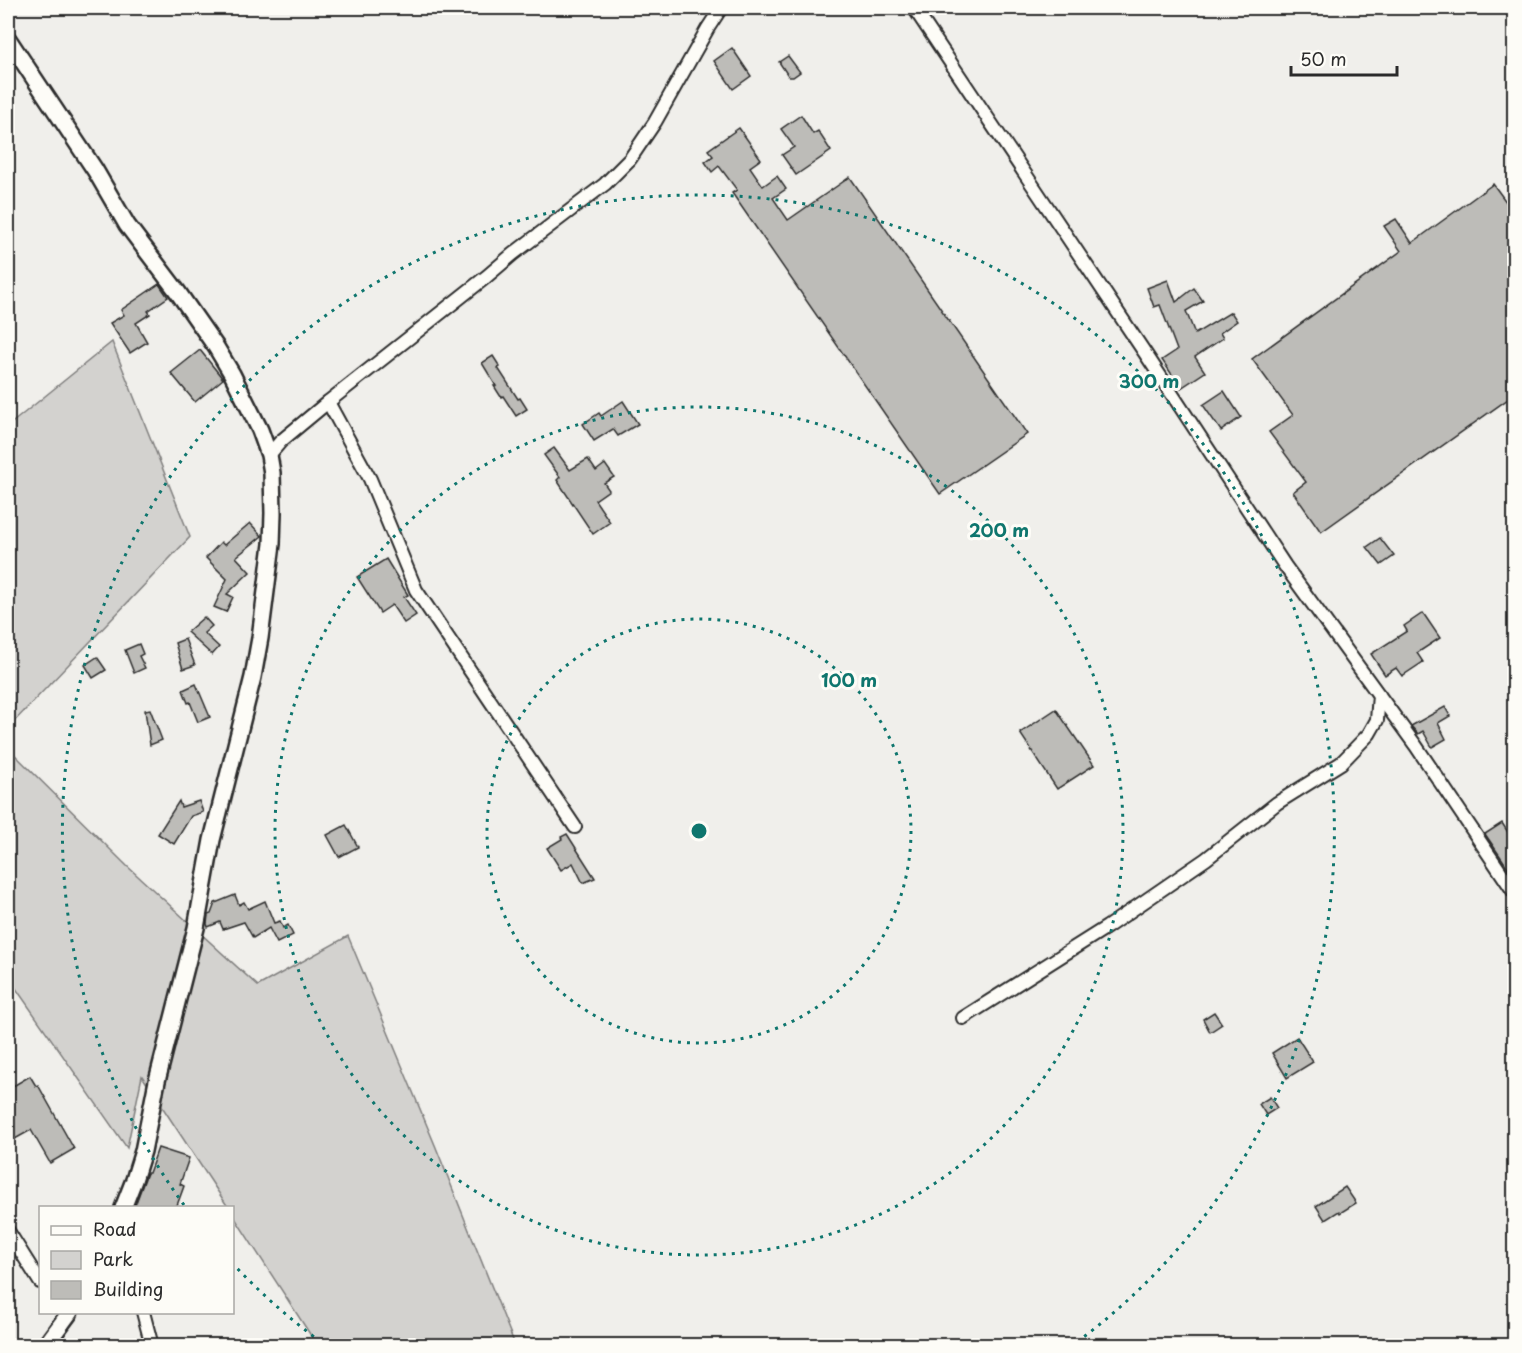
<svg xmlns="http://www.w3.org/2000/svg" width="1522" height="1353" font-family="'Playpen Sans',sans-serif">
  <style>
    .green { fill: #d3d2cf; stroke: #7f7e7d; stroke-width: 1.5 }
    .building { fill: #bdbcb8; stroke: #2b2b2b; stroke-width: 1.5 }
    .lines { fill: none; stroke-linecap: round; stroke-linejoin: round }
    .minor-casing { stroke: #2b2b2b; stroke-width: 16 }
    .tertiary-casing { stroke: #2b2b2b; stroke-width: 20 }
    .minor { stroke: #fdfcf7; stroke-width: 12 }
    .tertiary { stroke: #fdfcf7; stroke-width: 15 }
    .ring { fill: none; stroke: #0f766e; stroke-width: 3; stroke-dasharray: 3 6 }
    .centre { fill: #0f766e; stroke: #fdfcf7; stroke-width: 3 }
    .ring-label { font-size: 18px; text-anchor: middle; font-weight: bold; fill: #0f766e; stroke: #fdfcf7; stroke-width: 6; stroke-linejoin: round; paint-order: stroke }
  </style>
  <rect width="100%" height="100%" fill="#f0efeb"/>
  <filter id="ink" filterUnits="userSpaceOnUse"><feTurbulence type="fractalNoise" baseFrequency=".0167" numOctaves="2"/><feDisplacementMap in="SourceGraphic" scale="12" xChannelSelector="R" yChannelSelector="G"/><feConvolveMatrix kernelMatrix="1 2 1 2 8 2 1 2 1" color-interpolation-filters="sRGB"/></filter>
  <g filter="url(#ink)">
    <g class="green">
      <path d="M112 342 190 537 8 728V426Z"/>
      <path d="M8 748 127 866 258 986 348 936 435 1145 515 1345H317L233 1215 232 1208 228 1207 142 1076 127 1148 8 977Z"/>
    </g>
    <g class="building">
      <path d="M732 48 751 76 733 89 714 61Z"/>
      <path d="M788 56 800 72 793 77H789L779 62Z"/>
      <path d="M801 115 813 134 818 131 831 151 796 175 782 155 794 147 781 129Z"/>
      <path d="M739 128 761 159 750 167 763 186 777 176 786 189 773 198 788 220 850 177 1027 434 940 494 732 193 737 190 719 166 712 172 705 162 713 156 708 150Z"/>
      <path d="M1493 184 1515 214V394L1321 532 1293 492 1306 482 1269 432 1293 415 1252 359 1401 251 1384 226 1396 219 1412 243Z"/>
      <path d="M1168 280 1176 302 1194 288 1203 301 1186 311 1195 334 1231 312 1237 321 1220 333 1223 338 1195 357 1205 372 1181 388 1162 360 1177 350 1160 305 1154 307 1147 288Z"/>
      <path d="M159 284 168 297 148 311 150 314 136 323 147 342 130 353 110 323 124 315 121 310Z"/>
      <path d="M200 350 223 379 195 402 171 373Z"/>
      <path d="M493 356 500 367 498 368 518 399 520 398 527 409 516 416 503 396 501 397 494 386H496L482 363Z"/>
      <path d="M1224 391 1241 417 1221 431 1203 405Z"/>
      <path d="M623 401 638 424 618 436 613 429 594 441 583 424 599 413 601 416Z"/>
      <path d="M554 448 570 470 588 459 596 471 605 464 614 477 604 483 609 490 595 500 610 522 593 534 557 480 560 477 544 455Z"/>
      <path d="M250 523 262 536 236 557 250 572 227 594 233 597 226 612 214 607 227 579 206 558 221 542 224 545Z"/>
      <path d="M1380 538 1394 556 1381 565 1367 547Z"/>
      <path d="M386 559 408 595 404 597 416 615 404 623 392 605 380 613 357 577Z"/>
      <path d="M1423 613 1440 638 1417 653 1423 662 1402 676 1396 668 1385 675 1371 654 1407 631 1404 626Z"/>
      <path d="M204 617 212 626 204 633 219 647 212 655 187 632Z"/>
      <path d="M185 639 195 665 183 669 175 643Z"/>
      <path d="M139 644 143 654 139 656 145 668 134 673 125 650Z"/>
      <path d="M97 657 106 670 93 678 85 665Z"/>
      <path d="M196 684 210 717 198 722 190 702 188 703 183 690Z"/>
      <path d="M1445 707 1450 716 1438 723 1446 739 1432 747 1423 731 1418 734 1411 726Z"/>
      <path d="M150 709 162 740 150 745 145 710Z"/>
      <path d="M1056 709 1094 765 1057 789 1020 733Z"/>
      <path d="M179 801 181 807 199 801 203 812 191 816 174 844 158 834Z"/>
      <path d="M1502 823 1515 843V878L1485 834Z"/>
      <path d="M346 825 358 847 339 857 327 835Z"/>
      <path d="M567 834 595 878 583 883 573 863 561 870 547 848 562 839 561 837Z"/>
      <path d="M235 895 239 905 244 902 248 909 265 901 274 923 280 921 283 928 288 925 293 935 277 943 269 928 253 938 244 922 223 929 220 922 208 927 207 924 208 915 211 914 215 903Z"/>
      <path d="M1214 1012 1222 1024 1210 1032 1203 1019Z"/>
      <path d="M1297 1037 1313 1062 1287 1078 1272 1053Z"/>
      <path d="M30 1076 36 1086 38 1085 74 1149 50 1163 31 1130 15 1139 11 1132 8 1134V1089Z"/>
      <path d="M1270 1097 1277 1108 1266 1115 1259 1104Z"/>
      <path d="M158 1148 189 1158 180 1184 184 1186 176 1208H134L147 1173H149Z"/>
      <path d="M1345 1187 1356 1203 1340 1213 1339 1211 1325 1220 1316 1206Z"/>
    </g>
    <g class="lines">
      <defs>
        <g id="minor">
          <path d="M914 8 1145 353 1285 566 1416 746 1514 892"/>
          <path d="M328 402 370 479 416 590 575 827"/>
          <path d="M269 455 281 441 328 402 486 277 513 254 605 184 630 159 655 122 708 28 721 8"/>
          <path d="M963 1018 1107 927 1206 859 1277 803 1341 763 1369 734 1377 720 1379 695"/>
          <path d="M8 1231 40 1282"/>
          <path d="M143 1312 152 1346"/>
        </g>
        <g id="tertiary">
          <path d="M8 39 95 170 127 225 177 291 216 347 232 374 260 430 269 455 272 473 273 513 272 544 260 638 253 677 212 840 196 928 157 1081 143 1151 134 1180 123 1208"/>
          <path d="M45 1346 70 1312"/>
        </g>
      </defs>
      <use href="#minor" class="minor-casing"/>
      <use href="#tertiary" class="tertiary-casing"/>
      <use href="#minor" class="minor"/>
      <use href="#tertiary" class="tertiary"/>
    </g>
  </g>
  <g class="ring">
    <circle cx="699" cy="831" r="212"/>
    <circle cx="699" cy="831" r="424"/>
    <path d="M321 1342A636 636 0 0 1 234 1265M184 1205A636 636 0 1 1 1077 1342"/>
  </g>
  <circle cx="699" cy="831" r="9" class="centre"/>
  <g class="ring-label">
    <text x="1149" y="388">300 m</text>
    <text x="999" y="537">200 m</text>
    <text x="849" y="687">100 m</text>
  </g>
  <rect width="1522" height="1353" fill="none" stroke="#fdfcf7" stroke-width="30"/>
  <rect x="15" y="15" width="1492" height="1323" fill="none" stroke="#2b2b2b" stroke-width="2" filter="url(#ink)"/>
  <rect x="39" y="1206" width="195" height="108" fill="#fdfcf7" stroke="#a9a8a5" stroke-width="1.5"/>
  <rect x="51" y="1226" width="30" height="9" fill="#fdfcf7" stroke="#a9a8a5" stroke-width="1.5"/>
  <text x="93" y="1236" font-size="18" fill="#2b2b2b">Road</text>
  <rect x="51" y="1251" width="30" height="18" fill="#d3d2cf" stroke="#a9a8a5" stroke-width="1.5"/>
  <text x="93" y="1266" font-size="18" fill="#2b2b2b">Park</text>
  <rect x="51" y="1281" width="30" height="18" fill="#bdbcb8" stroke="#a9a8a5" stroke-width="1.5"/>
  <text x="93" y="1296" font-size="18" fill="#2b2b2b">Building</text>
  <path d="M1291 66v9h106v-9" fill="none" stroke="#2b2b2b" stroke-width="3"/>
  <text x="1300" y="66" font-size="18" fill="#2b2b2b" stroke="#fdfcf7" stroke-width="4.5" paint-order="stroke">50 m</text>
</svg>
